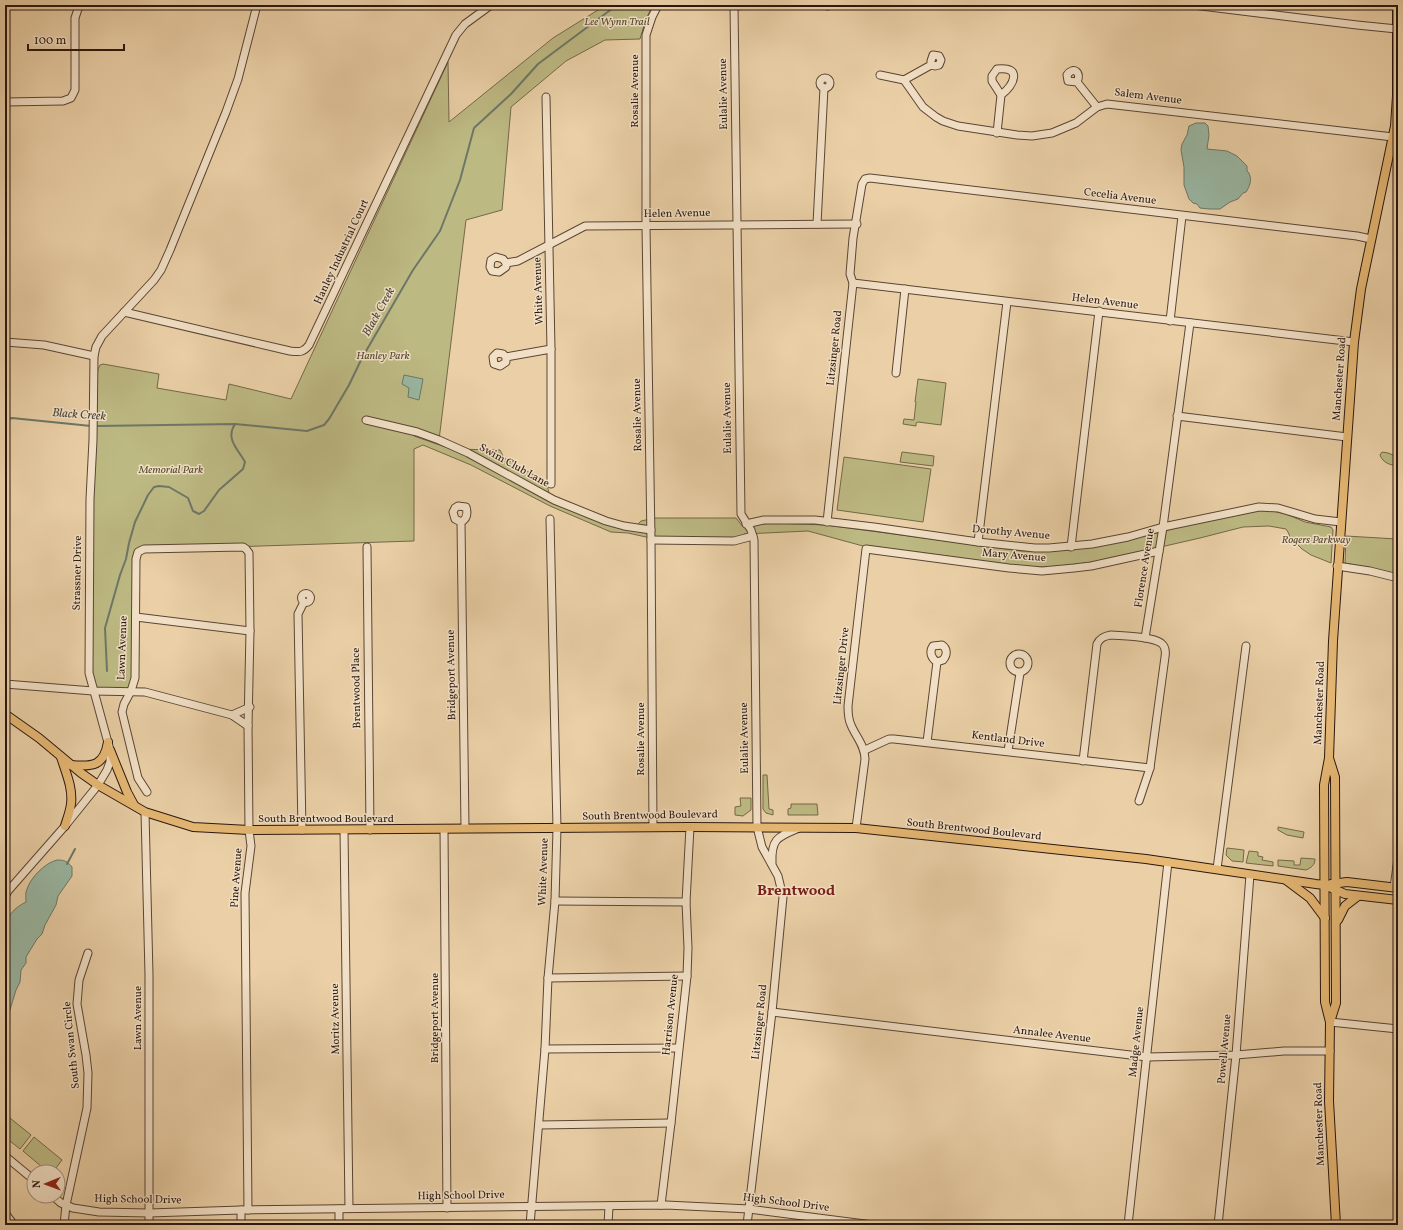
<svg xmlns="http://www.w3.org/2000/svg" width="1403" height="1230" font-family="Vollkorn,serif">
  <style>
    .green { fill: #bdb983; stroke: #746848 }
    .water { fill: #99b7a3; stroke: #6d7767 }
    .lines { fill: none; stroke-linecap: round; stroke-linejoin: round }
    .stream { stroke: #6d7767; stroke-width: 2 }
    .minor-casing { stroke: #5a4534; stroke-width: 9 }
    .major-casing { stroke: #2a170e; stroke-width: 10 }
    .minor { stroke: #f2e0c6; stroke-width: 7 }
    .major { stroke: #e6b874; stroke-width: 8 }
    .labels { text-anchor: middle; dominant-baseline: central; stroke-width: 3; stroke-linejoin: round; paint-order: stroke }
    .park-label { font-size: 11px; font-style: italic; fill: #564831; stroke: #f2e0c6 }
    .street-label { font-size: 11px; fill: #2a170e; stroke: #f2e0c6 }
    .water-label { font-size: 12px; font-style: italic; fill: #4b473b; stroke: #f2e0c6 }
    .district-label { font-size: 15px; font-weight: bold; fill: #7a1f14; stroke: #f2e0c6 }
  </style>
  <rect width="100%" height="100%" fill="#ebd0a7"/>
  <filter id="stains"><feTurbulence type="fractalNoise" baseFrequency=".005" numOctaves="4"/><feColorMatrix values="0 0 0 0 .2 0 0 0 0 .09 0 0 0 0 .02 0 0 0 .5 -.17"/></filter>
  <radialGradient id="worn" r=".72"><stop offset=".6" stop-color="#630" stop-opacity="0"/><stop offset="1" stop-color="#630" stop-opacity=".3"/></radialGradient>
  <g class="green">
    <path d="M606 5H653L646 19 640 39 605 40 566 61 511 107 502 210 466 220 439 440 414 432V436L451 449 500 450 504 458 546 482 550 496 606 519 637 525 641 521 655 518H736L743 527 770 523 826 525 1021 551C1099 554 1175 526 1251 510H1268L1286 514 1305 522 1331 527 1333 530 1331 563 1311 555 1302 549 1290 537 1288 532 1286 529 1269 526 1243 527 1200 538 1095 562 1049 567H1024L917 552 863 546 808 531 744 534 740 538 674 539 646 537 628 533 611 532 550 506 471 465 423 445 414 449V541L139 550 131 691H93L89 673 93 411 98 369 100 365 103 364 159 374 157 388 226 400 229 384 291 399 448 62 449 122 553 38Z"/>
    <path d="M918 379 946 383 941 425 918 422 916 423V426L903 424 904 419 914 420 916 402H915Z"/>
    <path d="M902 452 934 456 933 466 900 462Z"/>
    <path d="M1382 452 1388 453 1398 457V466C1390 465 1383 463 1380 455Z"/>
    <path d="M844 457 931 469 923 522 837 510Z"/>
    <path d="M1398 528V574L1345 563 1346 536 1397 539Z"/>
    <path d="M763 775H767L769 809 773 810V815L766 813 763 809Z"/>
    <path d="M740 798H751V810L743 816 735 815V807L741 806Z"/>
    <path d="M791 804H817L818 815H788V809L791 808Z"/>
    <path d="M1278 827 1304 832 1303 838 1287 835 1278 830Z"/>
    <path d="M1227 848 1244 850 1243 862 1232 861 1226 855Z"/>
    <path d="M1249 851 1258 852V856L1263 857 1262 860 1273 862V866L1246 863Z"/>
    <path d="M1301 858 1315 859C1315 865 1311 868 1306 870L1278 866V860L1294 861V865H1300Z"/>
    <path d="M5 1114 31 1135 20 1149 5 1137Z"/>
    <path d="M34 1137 62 1160 53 1172H48L23 1151Z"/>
  </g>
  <g class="water">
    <path d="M1196 123H1205L1208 126 1209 135 1207 149 1227 151 1237 156 1247 166V171L1249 173C1252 180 1250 186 1246 192L1243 193 1238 199 1230 202 1220 209H1209L1200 208 1197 204 1193 203 1189 199 1184 185V167L1181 150 1182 144 1187 135 1189 126Z"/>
    <path d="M404 375 423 379 419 400 408 397 409 388 402 384Z"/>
    <path d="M57 860C64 860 67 861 72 867V876L58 896 56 905 45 925 42 934 37 939 26 957V963L21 970 20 982 16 990 9 1013 5 1032V926C9 914 14 908 26 902 26 898 25 893 27 889 31 877 45 863 57 860Z"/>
  </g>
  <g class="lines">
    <g class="stream">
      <path d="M5 420 12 418 91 426"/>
      <path d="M96 426 235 424 307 431 324 425 329 419 349 385 362 358 413 270 440 231 460 180 474 128 511 94 538 64 617 5"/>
      <path d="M107 671 105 628 120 575 126 559 129 543 135 522 148 495 154 487 159 486 169 487 188 498 193 511 199 514 204 511 219 490 243 469 245 462C238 449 225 439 235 424"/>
      <path d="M67 864 75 849"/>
    </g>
    <defs>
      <g id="minor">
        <path d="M734 5 741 514 751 530 754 540 757 827 762 847 778 876 783 897 772 1012 747 1225"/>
        <path d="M825 5 827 6 833 5"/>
        <path d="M1193 5 1357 25 1397 29"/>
        <path d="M734 6 751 5"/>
        <path d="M880 75 904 80 923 107 936 117 943 121 958 126 1017 135 1032 136 1052 133 1076 123 1097 107 1107 104 1393 137"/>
        <circle cx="825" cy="83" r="5"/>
        <path d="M904 80 931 65V61L933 55 939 56 941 60 939 65 935 66 931 65"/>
        <path d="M1077 82 1068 81 1067 75C1073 66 1082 72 1077 82L1097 107"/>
        <path d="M546 97 551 349V484"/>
        <path d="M5 102 63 101 71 98 75 90V18L78 9 81 5"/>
        <path d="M997 133 1001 95 992 81V76L997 69C1023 66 1014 85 1001 95"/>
        <path d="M817 224 824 88"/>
        <path d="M506 263 503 259 496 257 491 260 490 267 492 271 499 272 506 267V263L518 261 585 226 857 224"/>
        <path d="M853 283 1354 342"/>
        <path d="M124 312 290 351C299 352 303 353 309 345L456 35 465 24 491 5"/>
        <path d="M1170 321 1182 216"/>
        <path d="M5 342 44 345 94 356"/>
        <path d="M506 357 503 354 497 353 493 357 494 364 500 366 506 362V357L551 349"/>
        <path d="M896 373 905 289"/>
        <path d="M1177 416 1347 437"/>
        <path d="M366 420 417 432 439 440 468 453 554 500 606 521 624 526 651 530"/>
        <path d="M461 522C467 519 468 514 466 507L458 506 455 508 453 512 455 519 461 522 465 828"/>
        <path d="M827 522 853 283 850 274 853 238 862 184 865 179 870 178 1357 236 1371 239"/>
        <path d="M746 524 764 520H815L874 527 978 542 1035 548H1049L1092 544 1128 537 1163 527 1259 507 1278 508 1315 519 1341 522"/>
        <path d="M651 540 734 541 753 536"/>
        <path d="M978 542 1007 302"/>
        <path d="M367 547 370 830"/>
        <path d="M1071 547 1099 311"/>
        <path d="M1337 566 1370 571 1398 578"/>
        <circle cx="306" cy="598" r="4.5"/>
        <path d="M136 617 250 631"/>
        <path d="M1145 638 1163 527 1190 323"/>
        <circle cx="1019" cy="663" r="9"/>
        <path d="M5 684 93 691 145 692 232 715 248 726"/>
        <path d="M232 715 250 707"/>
        <path d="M927 742 937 662 943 660C947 655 948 649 942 645L933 646C929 652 931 658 937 662"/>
        <path d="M865 750 889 739H894L1150 768"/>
        <path d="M1008 751 1020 673"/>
        <path d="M1083 761 1097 644C1100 638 1104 636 1111 635 1123 636 1151 636 1161 643 1165 646 1166 651 1165 657L1150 768 1139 801"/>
        <path d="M147 792 138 778 122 712 124 704 131 691 135 678 136 559 138 552 144 549 243 547 246 549 249 553 250 631 248 726 249 830 251 846 245 893 248 1210"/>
        <path d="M145 812 149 975V1225"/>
        <path d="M653 827 651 540 646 226V35L652 17 658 5"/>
        <path d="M856 828 865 759C865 746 856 737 851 725 848 719 848 712 848 706L866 549 1009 568 1042 571 1074 568 1091 566 1159 551"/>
        <path d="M444 829 447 1208"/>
        <path d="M302 830 298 614 304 602"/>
        <path d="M344 830 349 1208"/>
        <path d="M772 863C771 838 778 837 799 828"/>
        <path d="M1217 869 1246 646"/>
        <path d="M1394 888 1398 858"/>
        <path d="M5 897 8 891 65 826 98 785 107 770 110 762V750L89 673 90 499 93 440 94 356 96 347 102 336 154 280 161 270 170 250 226 112 238 79 257 5"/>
        <path d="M555 901 686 902"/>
        <path d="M548 978 687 976"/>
        <path d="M772 1012 1147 1057 1236 1055 1284 1051H1330"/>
        <path d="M1330 1022 1398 1029"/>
        <path d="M545 1049 678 1048"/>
        <path d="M539 1125 671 1123"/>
        <path d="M5 1156 34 1180"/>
        <path d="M53 1196 61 1203 73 1208 99 1212 149 1213 241 1210 666 1205 749 1209 873 1225"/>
        <path d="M661 1205 671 1123 687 976 688 948 686 902 690 827"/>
        <path d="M339 1209V1225"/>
        <path d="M241 1210V1225"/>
        <path d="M5 1213 14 1225"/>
        <path d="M64 1225 66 1205 87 1108 88 1073 86 1055 77 1004 79 980 88 953"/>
        <path d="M530 1225 545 1049 548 978 555 901 557 828 550 519"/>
        <path d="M608 1225 609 1206"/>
        <path d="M1128 1225 1168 862"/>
        <path d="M1218 1225 1236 1055 1250 875"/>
      </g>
      <g id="major">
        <path d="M5 714 39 738 81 773 98 785 145 812 193 827 249 830 690 827 856 828 1146 859 1316 884 1325 885 1345 894 1398 900"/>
        <path d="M110 750 127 792 134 805"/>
        <path d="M61 757C66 773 73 788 71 804 70 812 67 819 65 826"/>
        <path d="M1329 758 1335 777 1336 1003 1330 1022"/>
        <path d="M71 765C93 767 104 766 108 742"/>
        <path d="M1286 880 1310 898 1325 918"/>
        <path d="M1331 884 1347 882 1398 888"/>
        <path d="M1338 920 1345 906 1358 896"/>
        <path d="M1336 1225 1329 1101 1330 1022 1325 1002 1324 785 1329 758 1333 641 1354 342 1361 289 1395 126 1397 96V5"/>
      </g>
    </defs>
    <use href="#minor" class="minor-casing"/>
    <use href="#major" class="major-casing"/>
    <use href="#minor" class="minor"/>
    <use href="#major" class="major"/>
  </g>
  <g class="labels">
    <g class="park-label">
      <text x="617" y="22">Lee Wynn Trail</text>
      <text x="383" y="356">Hanley Park</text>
      <text x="171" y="470">Memorial Park</text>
      <text x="1316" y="540">Rogers Parkway</text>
    </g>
    <g class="street-label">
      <text transform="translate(635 91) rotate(-90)">Rosalie Avenue</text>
      <text transform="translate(724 94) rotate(-91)">Eulalie Avenue</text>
      <text transform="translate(1148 97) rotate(7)">Salem Avenue</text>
      <text transform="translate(1120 197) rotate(7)">Cecelia Avenue</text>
      <text transform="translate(677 214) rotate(-1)">Helen Avenue</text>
      <text transform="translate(342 252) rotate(-65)">Hanley Industrial Court</text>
      <text transform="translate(539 291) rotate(-92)">White Avenue</text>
      <text transform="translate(1105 302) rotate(7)">Helen Avenue</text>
      <text transform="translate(835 348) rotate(-84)">Litzsinger Road</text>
      <text transform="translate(1340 379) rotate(-86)">Manchester Road</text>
      <text transform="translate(638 415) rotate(-91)">Rosalie Avenue</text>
      <text transform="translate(728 418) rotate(-91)">Eulalie Avenue</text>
      <text transform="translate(514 466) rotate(29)">Swim Club Lane</text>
      <text transform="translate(1011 533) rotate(5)">Dorothy Avenue</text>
      <text transform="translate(1014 556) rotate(5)">Mary Avenue</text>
      <text transform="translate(1145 568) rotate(-81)">Florence Avenue</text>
      <text transform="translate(78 573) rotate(-89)">Strassner Drive</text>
      <text transform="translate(123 648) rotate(-88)">Lawn Avenue</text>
      <text transform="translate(842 666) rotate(-84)">Litzsinger Drive</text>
      <text transform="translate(452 675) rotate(-91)">Bridgeport Avenue</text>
      <text transform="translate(357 688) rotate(-91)">Brentwood Place</text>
      <text transform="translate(1320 703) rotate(-88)">Manchester Road</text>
      <text transform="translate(745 738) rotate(-91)">Eulalie Avenue</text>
      <text transform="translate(641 739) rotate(-90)">Rosalie Avenue</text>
      <text transform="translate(1008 740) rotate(7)">Kentland Drive</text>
      <text transform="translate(650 816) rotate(-1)">South Brentwood Boulevard</text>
      <text x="326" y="819">South Brentwood Boulevard</text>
      <text transform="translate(974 830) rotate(6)">South Brentwood Boulevard</text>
      <text transform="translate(544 872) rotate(-88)">White Avenue</text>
      <text transform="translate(237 878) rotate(-86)">Pine Avenue</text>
      <text transform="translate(671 1015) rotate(-84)">Harrison Avenue</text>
      <text transform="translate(138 1018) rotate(-90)">Lawn Avenue</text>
      <text transform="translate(435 1018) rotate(-90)">Bridgeport Avenue</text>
      <text transform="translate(336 1019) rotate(-91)">Moritz Avenue</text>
      <text transform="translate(760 1022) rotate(-84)">Litzsinger Road</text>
      <text transform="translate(1052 1035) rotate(7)">Annalee Avenue</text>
      <text transform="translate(1137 1042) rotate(-84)">Madge Avenue</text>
      <text transform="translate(72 1045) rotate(-96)">South Swan Circle</text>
      <text transform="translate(1225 1049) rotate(-85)">Powell Avenue</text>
      <text transform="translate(1320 1124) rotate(-92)">Manchester Road</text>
      <text transform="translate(461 1196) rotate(-1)">High School Drive</text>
      <text transform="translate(138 1200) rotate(1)">High School Drive</text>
      <text transform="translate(786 1203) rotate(7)">High School Drive</text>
    </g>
    <g class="water-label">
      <text transform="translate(379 312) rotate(-61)">Black Creek</text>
      <text transform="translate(79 415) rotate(4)">Black Creek</text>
    </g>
    <g class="district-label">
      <text x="796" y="891">Brentwood</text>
    </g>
  </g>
  <rect width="1403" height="1230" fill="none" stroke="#ebd0a7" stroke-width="20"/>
  <rect x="6" y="6" width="1391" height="1218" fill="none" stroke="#2a170e" stroke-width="2"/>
  <rect x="10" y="10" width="1383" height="1210" fill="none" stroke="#2a170e"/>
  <g transform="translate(46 1184) rotate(269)"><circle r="19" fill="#f2e0c6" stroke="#a2907c"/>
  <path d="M0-3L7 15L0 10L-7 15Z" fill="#8f2418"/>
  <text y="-6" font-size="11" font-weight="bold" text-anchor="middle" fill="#2a170e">N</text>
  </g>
  <path d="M28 44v6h96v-6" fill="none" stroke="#2a170e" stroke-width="2"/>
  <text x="34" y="44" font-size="12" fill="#2a170e" stroke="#f2e0c6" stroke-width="3" paint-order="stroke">100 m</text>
  <rect width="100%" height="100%" filter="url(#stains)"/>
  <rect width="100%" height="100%" fill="url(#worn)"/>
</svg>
